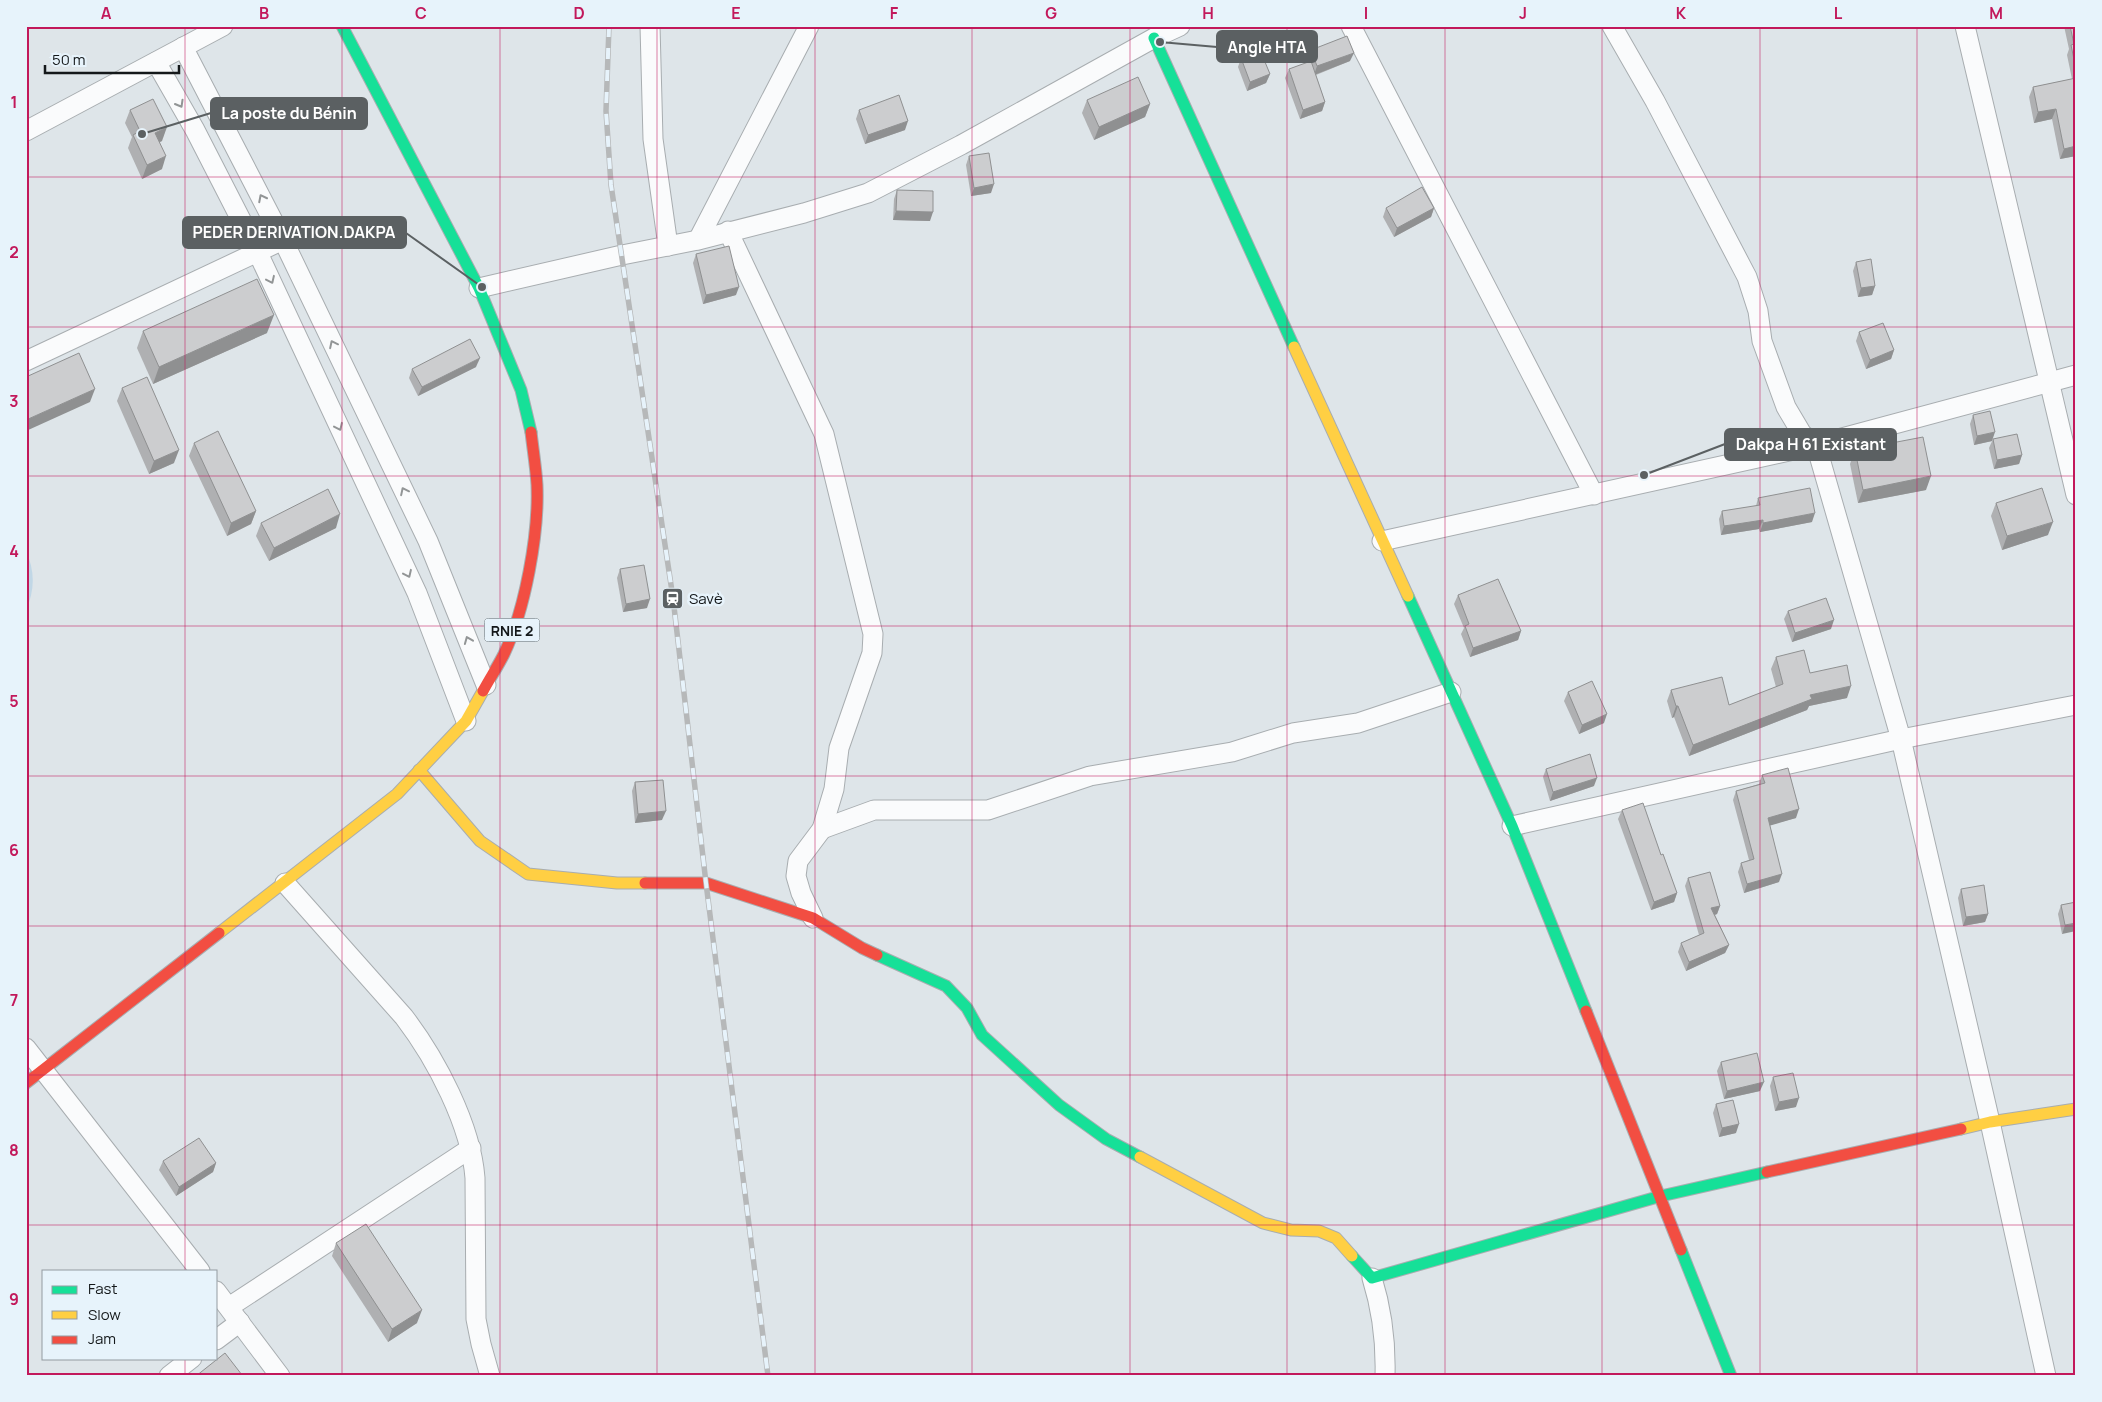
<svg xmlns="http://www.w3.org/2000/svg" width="2102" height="1402" font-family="Manrope,sans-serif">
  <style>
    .green { fill: #c1d7e6 }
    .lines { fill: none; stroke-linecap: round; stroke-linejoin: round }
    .street-casing { stroke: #a8adb0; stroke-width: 21 }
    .fast-casing { stroke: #a8adb0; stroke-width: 13 }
    .slow-casing { stroke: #a8adb0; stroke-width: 13 }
    .jam-casing { stroke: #a8adb0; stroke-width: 13 }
    .street { stroke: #fafbfc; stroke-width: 19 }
    .fast { stroke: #16e098; stroke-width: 11 }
    .slow { stroke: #ffcf43; stroke-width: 11 }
    .jam { stroke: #f24e42; stroke-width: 11 }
    .rail-casing { stroke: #b6b8b9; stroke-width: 5.5 }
    .rail { stroke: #e7f3fb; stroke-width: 4; stroke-dasharray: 11; stroke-linecap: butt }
    .wall { fill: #afb0b2 }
    .shaded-wall { fill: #8f9091 }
    .building { fill: #cccdcf; stroke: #8f9091 }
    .oneway { stroke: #929596 }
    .grid { fill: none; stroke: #c2185b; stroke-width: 1; stroke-opacity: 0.55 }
    .labels { text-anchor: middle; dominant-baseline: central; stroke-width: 5; stroke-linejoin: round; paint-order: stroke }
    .shield { fill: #e7f3fb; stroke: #535a5e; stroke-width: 1 }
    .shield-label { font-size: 14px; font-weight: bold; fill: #14181a }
    .poi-label { font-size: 15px; fill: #14181a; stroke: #e7f3fb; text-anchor: start }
    .leader { fill: none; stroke: #5b6062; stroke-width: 2 }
    .callout-dot { fill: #5b6062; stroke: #e7f3fb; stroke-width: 2 }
    .callout { fill: #5b6062; stroke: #5b6062; stroke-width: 2 }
    .callout-label { font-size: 16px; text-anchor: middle; font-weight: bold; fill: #fff }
    .neatline { fill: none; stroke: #c2185b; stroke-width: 2 }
    .grid-label { font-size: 16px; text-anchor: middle; font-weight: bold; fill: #c2185b }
  </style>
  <rect width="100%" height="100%" fill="#dee5e9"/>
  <path class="green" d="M26 551C35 571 35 590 26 610Z"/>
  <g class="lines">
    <defs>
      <g id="street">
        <path d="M650 26 653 139 668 246"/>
        <path d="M1351 26 1594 495"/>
        <path d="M1612 26 1655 101 1747 277 1758 311 1762 341 1786 407 1802 434 1816 445 1901 739 1990 1122 2046 1376"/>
        <path d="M1965 26 2076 495"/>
        <path d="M183 47 283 240 428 541 486 685"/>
        <path d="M156 62 195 130 258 253 417 593 466 721"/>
        <path d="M26 131 223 26"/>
        <path d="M728 231 824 434 873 634 872 653 839 748 834 789 822 829 798 861 796 876 801 893 813 918"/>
        <path d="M698 240 809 26"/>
        <path d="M479 288 622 255 698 240 804 213 868 193 961 145 1154 38 1180 26"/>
        <path d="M26 361 283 240"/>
        <path d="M1382 541 1816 445 2076 375"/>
        <path d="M1512 826 1901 739 2076 705"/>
        <path d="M822 829 874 810H988L1090 776 1232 752 1293 733 1358 723 1451 692"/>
        <path d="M285 883 404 1017C436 1059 471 1125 475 1178L476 1319 481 1344 490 1376"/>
        <path d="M26 1048 200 1271"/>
        <path d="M1372 1278C1382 1310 1386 1342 1385 1376"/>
        <path d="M216 1291 280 1376"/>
        <path d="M229 1307 471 1148"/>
        <path d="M216 1340 240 1322"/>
        <path d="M169 1376 192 1358"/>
      </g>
      <g id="fast">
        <path d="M342 26 479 288 521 390 531 432"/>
        <path d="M1154 38 1294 347"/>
        <path d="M1408 596 1512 826 1586 1011"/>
        <path d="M877 955 946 986 967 1008 982 1035 1059 1105 1106 1139 1140 1157"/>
        <path d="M1681 1250 1731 1376"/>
        <path d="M1352 1256 1372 1278 1661 1196 1767 1172"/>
      </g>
      <g id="slow">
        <path d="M1294 347 1408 596"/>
        <path d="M419 770 480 841 528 874 617 883H645"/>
        <path d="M219 933 397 794 466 721 483 691"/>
        <path d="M1961 1129 1990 1122 2076 1109"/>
        <path d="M1140 1157 1263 1223 1291 1230 1319 1231 1336 1238 1352 1256"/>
      </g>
      <g id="jam">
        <path d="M483 691C490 678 498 666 504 654 525 610 539 534 537 485 536 468 533 450 531 432"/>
        <path d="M645 883H706L813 918 862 948 877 955"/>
        <path d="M1586 1011 1681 1250"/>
        <path d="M26 1083 219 933"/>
        <path d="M1767 1172 1961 1129"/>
      </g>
    </defs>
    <use href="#street" class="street-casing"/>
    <use href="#fast" class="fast-casing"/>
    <use href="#slow" class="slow-casing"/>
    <use href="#jam" class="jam-casing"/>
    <use href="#street" class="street"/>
    <use href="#fast" class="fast"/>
    <use href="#slow" class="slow"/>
    <use href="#jam" class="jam"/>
    <defs>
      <path id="rail" d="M609 26 606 111 611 185 673 598 706 883 768 1376"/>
    </defs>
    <use href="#rail" class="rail-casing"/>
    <use href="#rail" class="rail"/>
  </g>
  <g class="wall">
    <path d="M2064 26H2076V156L2060 159 2052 119 2034 123 2029 97 2033 87 2072 79 2067 55 2069 49Z"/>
    <path d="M1311 50 1350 61 1316 75 1325 102 1322 111 1300 119 1285 78 1289 69 1309 62 1308 59Z"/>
    <path d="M1241 58 1270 74 1266 83 1247 91 1238 67Z"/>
    <path d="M1087 100 1150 104 1145 117 1094 140 1082 113Z"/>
    <path d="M130 110 162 141 160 142 162 169 142 179 128 148 132 137 125 123Z"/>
    <path d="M859 110 905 130 865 144 856 119Z"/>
    <path d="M969 156 991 193 971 196 966 165Z"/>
    <path d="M897 190 930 221 893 220 894 199Z"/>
    <path d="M1386 208H1434L1431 217 1394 237 1383 217Z"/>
    <path d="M696 254 736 295 703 304 693 263Z"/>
    <path d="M1856 262 1875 286 1872 295 1858 297 1853 271Z"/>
    <path d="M143 331 267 333 153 384 137 348Z"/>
    <path d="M1859 332 1894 350 1891 359 1866 369 1856 341Z"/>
    <path d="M476 367 418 396 409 378 412 369Z"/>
    <path d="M122 388 174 463 149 474 117 401Z"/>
    <path d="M1973 415 1992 441 1974 445 1970 424Z"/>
    <path d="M1993 439 2022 455 2019 464 1994 469 1989 448Z"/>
    <path d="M194 443 256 511 251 524 227 536 189 456Z"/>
    <path d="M1855 450 1926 490 1858 503 1850 464Z"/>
    <path d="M1758 498 1812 522 1760 532 1759 529 1721 535 1719 519 1722 511 1756 506Z"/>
    <path d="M1996 503 2048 535 2002 550 1991 516Z"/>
    <path d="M261 523 336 528 269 561 256 536Z"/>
    <path d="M620 569 647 608 623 612 617 578Z"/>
    <path d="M1458 595 1521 631 1518 640 1470 657 1461 634 1464 628 1454 604Z"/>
    <path d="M1788 611 1831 629 1792 642 1784 619Z"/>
    <path d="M1776 657 1810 673 1847 698 1809 706 1807 710 1689 756 1674 717 1672 718 1667 701 1671 690 1729 705 1776 687 1771 669Z"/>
    <path d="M1568 692 1604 723 1579 734 1564 701Z"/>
    <path d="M1546 769 1594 786 1550 801 1543 777Z"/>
    <path d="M1762 775 1796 818 1770 825 1779 882 1744 893 1738 872 1741 863 1749 860 1733 800 1736 791 1759 784Z"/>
    <path d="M635 782 662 820 635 823 632 791Z"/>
    <path d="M1622 810 1661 855 1677 893 1674 902 1651 910 1618 819Z"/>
    <path d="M1688 878 1720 906 1717 914 1715 915 1729 945 1725 953 1686 971 1678 952 1681 943 1699 935 1685 886Z"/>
    <path d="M1961 889 1988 914 1985 922 1963 926 1958 898Z"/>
    <path d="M2076 902 2062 934 2058 914 2061 905Z"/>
    <path d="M1721 1062 1760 1091 1724 1099 1717 1071Z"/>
    <path d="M1773 1077 1796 1107 1775 1111 1770 1086Z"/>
    <path d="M1716 1104 1736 1133 1719 1137 1713 1113Z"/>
    <path d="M163 1161 216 1163 213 1172 176 1196 159 1170Z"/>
    <path d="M336 1243 417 1323 388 1342 332 1256Z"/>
  </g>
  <g class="shaded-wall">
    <path d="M1354 53 1350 61 1314 75 1317 66Z"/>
    <path d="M1270 74 1266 83 1247 91 1250 82Z"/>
    <path d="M1325 102 1322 111 1300 119 1303 110Z"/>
    <path d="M1150 104 1145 117 1094 140 1099 127Z"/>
    <path d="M2056 109 2052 119 2034 123 2038 112Z"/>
    <path d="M908 121 905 130 865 144 868 135Z"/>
    <path d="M167 127 162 141 150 146 155 133Z"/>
    <path d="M2076 146V156L2060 159 2064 149Z"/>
    <path d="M166 156 162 169 142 179 147 165Z"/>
    <path d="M994 184 991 193 971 196 974 188Z"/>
    <path d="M1434 208 1431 217 1394 237 1397 228Z"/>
    <path d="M896 211 933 212 930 221 893 220Z"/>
    <path d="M1875 286 1872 295 1858 297 1861 288Z"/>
    <path d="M739 287 736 295 703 304 706 295Z"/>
    <path d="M274 315 267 333 153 384 159 367Z"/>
    <path d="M1894 350 1891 359 1866 369 1870 360Z"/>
    <path d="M480 358 476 367 418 396 422 387Z"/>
    <path d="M95 389 90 402 26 431V420Z"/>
    <path d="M1995 432 1992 441 1974 445 1977 436Z"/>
    <path d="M179 450 174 463 149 474 154 461Z"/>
    <path d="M2022 455 2019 464 1994 469 1997 460Z"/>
    <path d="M1931 476 1926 490 1858 503 1863 490Z"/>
    <path d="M256 511 251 524 227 536 231 523Z"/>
    <path d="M1815 513 1812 522 1760 532 1763 523Z"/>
    <path d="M340 514 336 528 269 561 274 548Z"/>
    <path d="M1763 520 1759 529 1721 535 1724 526Z"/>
    <path d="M2053 522 2048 535 2002 550 2007 536Z"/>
    <path d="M650 599 647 608 623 612 626 604Z"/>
    <path d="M1834 620 1831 629 1792 642 1795 633Z"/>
    <path d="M1521 631 1518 640 1470 657 1473 648Z"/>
    <path d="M1851 686 1847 698 1809 706 1807 710 1689 756 1693 745 1810 695Z"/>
    <path d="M1676 706H1678L1674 717 1672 718Z"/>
    <path d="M1607 714 1604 723 1579 734 1582 725Z"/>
    <path d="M1597 778 1594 786 1550 801 1553 792Z"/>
    <path d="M1799 809 1796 818 1765 827 1768 818Z"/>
    <path d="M666 811 662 820 635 823 638 814Z"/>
    <path d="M1782 874 1779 882 1744 893 1747 884Z"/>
    <path d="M1677 893 1674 902 1651 910 1654 902Z"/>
    <path d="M1720 906 1717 914 1708 917 1711 908Z"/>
    <path d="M1988 914 1985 922 1963 926 1966 917Z"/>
    <path d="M2076 923V931L2062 934 2065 925Z"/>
    <path d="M1729 945 1725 953 1686 971 1689 962Z"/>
    <path d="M1764 1082 1760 1091 1724 1099 1727 1091Z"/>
    <path d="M1799 1098 1796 1107 1775 1111 1779 1102Z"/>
    <path d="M1739 1124 1736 1133 1719 1137 1722 1128Z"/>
    <path d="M216 1163 213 1172 176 1196 179 1187Z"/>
    <path d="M422 1310 417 1323 388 1342 392 1329Z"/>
  </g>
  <g class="building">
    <path d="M2070 26H2076V69L2071 45 2074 44Z"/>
    <path d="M1347 36 1354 53 1317 66 1311 50Z"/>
    <path d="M1260 50 1270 74 1250 82 1241 58Z"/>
    <path d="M1311 61 1325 102 1303 110 1289 69Z"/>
    <path d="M1138 77 1150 104 1099 127 1087 100Z"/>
    <path d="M2076 78V146L2064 149 2056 109 2038 112 2033 87Z"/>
    <path d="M899 95 908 121 868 135 859 110Z"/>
    <path d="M153 99 167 127 155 133 166 156 147 165 133 135 140 131 130 110Z"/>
    <path d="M989 153 994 184 974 188 969 156Z"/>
    <path d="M1422 187 1434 208 1397 228 1386 208Z"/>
    <path d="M897 190 933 191V212L896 211Z"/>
    <path d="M729 246 739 287 706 295 696 254Z"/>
    <path d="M1871 259 1875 286 1861 288 1856 262Z"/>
    <path d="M257 279 274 315 159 367 143 331Z"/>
    <path d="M1883 323 1894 350 1870 360 1859 332Z"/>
    <path d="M470 339 480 358 422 387 412 369Z"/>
    <path d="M79 353 95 389 26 420V377Z"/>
    <path d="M147 377 179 450 154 461 122 388Z"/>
    <path d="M1990 411 1995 432 1977 436 1973 415Z"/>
    <path d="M218 431 256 511 231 523 194 443Z"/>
    <path d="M2017 434 2022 455 1997 460 1993 439Z"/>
    <path d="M1923 437 1931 476 1863 490 1855 450Z"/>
    <path d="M1810 488 1815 513 1763 523V520L1724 526 1722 511 1760 505 1758 498Z"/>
    <path d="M2042 488 2053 522 2007 536 1996 503Z"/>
    <path d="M328 489 340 514 274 548 261 523Z"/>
    <path d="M644 565 650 599 626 604 620 569Z"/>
    <path d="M1498 579 1521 631 1473 648 1465 626 1469 624 1458 595Z"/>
    <path d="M1826 598 1834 620 1795 633 1788 611Z"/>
    <path d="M1804 650 1810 673 1847 665 1851 686 1810 695 1812 699 1693 745 1678 706H1676L1671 690 1722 677 1729 705 1783 684 1776 657Z"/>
    <path d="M1592 681 1607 714 1582 725 1568 692Z"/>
    <path d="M1590 754 1597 778 1553 792 1546 769Z"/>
    <path d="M1788 768 1799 809 1768 818 1782 874 1747 884 1741 863 1754 859 1736 791 1765 783 1762 775Z"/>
    <path d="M663 780 666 811 638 814 635 782Z"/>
    <path d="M1643 803 1661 855 1663 854 1677 893 1654 902 1622 810Z"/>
    <path d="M1710 872 1720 906 1711 908 1729 945 1689 962 1681 943 1704 933 1688 878Z"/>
    <path d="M1984 885 1988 914 1966 917 1961 889Z"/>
    <path d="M2076 902V923L2065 925 2061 905Z"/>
    <path d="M1757 1053 1764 1082 1727 1091 1721 1062Z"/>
    <path d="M1793 1073 1799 1098 1779 1102 1773 1077Z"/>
    <path d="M1733 1100 1739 1124 1722 1128 1716 1104Z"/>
    <path d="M199 1138 216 1163 179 1187 163 1161Z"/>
    <path d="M366 1224 422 1310 392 1329 336 1243Z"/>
    <path d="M225 1353 242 1375 196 1376Z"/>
  </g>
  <defs><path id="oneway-chevron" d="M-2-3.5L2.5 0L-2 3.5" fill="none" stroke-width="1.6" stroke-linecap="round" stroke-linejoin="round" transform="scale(1.25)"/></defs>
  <g class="oneway">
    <use href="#oneway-chevron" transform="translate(180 104) rotate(60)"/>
    <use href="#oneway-chevron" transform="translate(262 198) rotate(-117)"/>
    <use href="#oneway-chevron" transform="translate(271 280) rotate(65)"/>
    <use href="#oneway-chevron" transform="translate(333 344) rotate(-116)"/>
    <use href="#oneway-chevron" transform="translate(339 427) rotate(65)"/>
    <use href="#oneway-chevron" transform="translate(404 491) rotate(-116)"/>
    <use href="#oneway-chevron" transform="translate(408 574) rotate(65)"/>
    <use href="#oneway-chevron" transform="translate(468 640) rotate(-112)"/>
  </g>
  <path class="grid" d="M185 26V1271M342 26V1376M500 26V1376M657 26V1376M815 26V1376M972 26V1376M1130 26V1376M1287 26V1376M1445 26V1376M1602 26V1376M1760 26V1376M1917 26V1376M26 177H2076M26 327H2076M26 476H2076M26 626H2076M26 776H2076M26 926H2076M26 1075H2076M26 1225H2076M185 1358V1376"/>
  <defs>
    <symbol id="station-square" viewBox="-11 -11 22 22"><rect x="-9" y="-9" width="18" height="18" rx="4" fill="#5b6062" stroke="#e7f3fb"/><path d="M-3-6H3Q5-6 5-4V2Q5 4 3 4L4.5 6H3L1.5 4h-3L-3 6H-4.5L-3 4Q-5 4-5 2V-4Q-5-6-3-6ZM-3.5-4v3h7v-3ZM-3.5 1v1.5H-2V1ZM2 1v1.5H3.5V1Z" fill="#fff"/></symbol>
  </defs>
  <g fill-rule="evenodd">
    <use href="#station-square" x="660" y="586" width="25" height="25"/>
  </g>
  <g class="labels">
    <rect class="shield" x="484.5" y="618.5" width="55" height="23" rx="4"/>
    <g class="shield-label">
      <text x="512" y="630">RNIE 2</text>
    </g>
    <g class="poi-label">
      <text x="689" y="598">Savè</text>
    </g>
  </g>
  <path class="leader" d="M1160 42L1217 47M142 134L211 113M482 287L406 233M1644 475L1725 444"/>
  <g class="callout-dot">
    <circle cx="1160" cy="42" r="5"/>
    <circle cx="142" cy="134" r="5"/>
    <circle cx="482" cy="287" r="5"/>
    <circle cx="1644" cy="475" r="5"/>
  </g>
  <g class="callout">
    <rect x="1217" y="31" width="100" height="31" rx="5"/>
    <rect x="211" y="98" width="156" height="31" rx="5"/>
    <rect x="183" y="217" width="223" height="31" rx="5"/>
    <rect x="1725" y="429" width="171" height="31" rx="5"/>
  </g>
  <g class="callout-label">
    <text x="1267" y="53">Angle HTA</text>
    <text x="289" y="119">La poste du Bénin</text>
    <text x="294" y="238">PEDER DERIVATION.DAKPA</text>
    <text x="1811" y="450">Dakpa H 61 Existant</text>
  </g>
  <rect width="2102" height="1402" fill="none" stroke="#e7f3fb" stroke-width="55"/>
  <rect x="42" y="1270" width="175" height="90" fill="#e7f3fb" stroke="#939ba1"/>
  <rect x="52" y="1286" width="25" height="8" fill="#16e098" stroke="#939ba1"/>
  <text x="88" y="1294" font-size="15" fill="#14181a">Fast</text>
  <rect x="52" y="1311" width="25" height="8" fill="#ffcf43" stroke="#939ba1"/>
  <text x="88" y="1320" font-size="15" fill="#14181a">Slow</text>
  <rect x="52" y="1336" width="25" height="8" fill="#f24e42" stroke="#939ba1"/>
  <text x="88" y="1344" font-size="15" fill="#14181a">Jam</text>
  <path d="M45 65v8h134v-8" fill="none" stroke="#14181a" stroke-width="2.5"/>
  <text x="52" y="65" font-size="15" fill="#14181a" stroke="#e7f3fb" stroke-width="4" paint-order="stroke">50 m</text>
  <rect x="28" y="28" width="2046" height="1346" class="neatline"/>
  <g class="grid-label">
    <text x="106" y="19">A</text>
    <text x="264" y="19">B</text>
    <text x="421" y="19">C</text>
    <text x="579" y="19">D</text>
    <text x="736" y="19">E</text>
    <text x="894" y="19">F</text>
    <text x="1051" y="19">G</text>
    <text x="1208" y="19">H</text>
    <text x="1366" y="19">I</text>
    <text x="1523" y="19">J</text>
    <text x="1681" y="19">K</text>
    <text x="1838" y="19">L</text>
    <text x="1996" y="19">M</text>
    <text x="14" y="108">1</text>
    <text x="14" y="258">2</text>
    <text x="14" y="407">3</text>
    <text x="14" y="557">4</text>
    <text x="14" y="707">5</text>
    <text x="14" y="856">6</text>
    <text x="14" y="1006">7</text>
    <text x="14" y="1156">8</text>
    <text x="14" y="1305">9</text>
  </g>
</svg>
